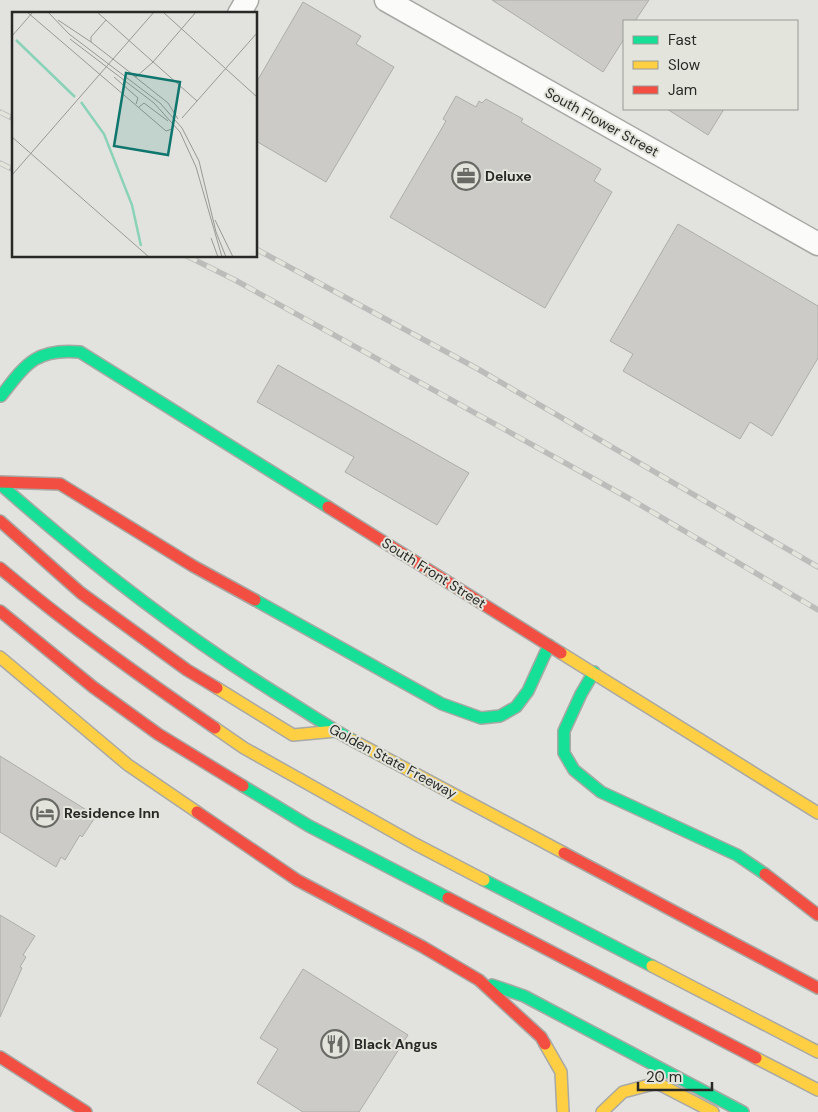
<svg xmlns="http://www.w3.org/2000/svg" width="818" height="1112" font-family="'DM Sans',sans-serif">
  <style>
    .building { fill: #cccbc8; stroke: #adada9 }
    .lines { fill: none; stroke-linecap: round; stroke-linejoin: round }
    .street-casing { stroke: #a8a8a5; stroke-width: 25 }
    .fast-casing { stroke: #a8a8a5; stroke-width: 14 }
    .slow-casing { stroke: #a8a8a5; stroke-width: 14 }
    .jam-casing { stroke: #a8a8a5; stroke-width: 14 }
    .street { stroke: #fbfbfa; stroke-width: 22 }
    .fast { stroke: #16e098; stroke-width: 11 }
    .slow { stroke: #ffcf43; stroke-width: 11 }
    .jam { stroke: #f24e42; stroke-width: 11 }
    .rail-casing { stroke: #bcbcbb; stroke-width: 5.5 }
    .rail { stroke: #e3e5dc; stroke-width: 4; stroke-dasharray: 11; stroke-linecap: butt }
    .labels { text-anchor: middle; dominant-baseline: central; stroke-width: 4; stroke-linejoin: round; paint-order: stroke }
    .street-label { font-size: 14px; fill: #282926; stroke: #e3e5dc }
    .poi-label { font-size: 14px; font-weight: bold; fill: #282926; stroke: #e3e5dc; text-anchor: start }
    .inset-river { fill: none; stroke: #8ad2b8; stroke-width: 2.5 }
    .inset-road { fill: none; stroke: #989994; stroke-width: 1 }
    .view { fill: #0f766e; fill-opacity: 0.15; stroke: #0f766e; stroke-width: 2.5 }
    .inset-edge { fill: none; stroke: #282926; stroke-width: 2.5 }
  </style>
  <rect width="100%" height="100%" fill="#e2e3de"/>
  <g class="building">
    <path d="M492 0H649L635 21H624V39L603 72Z"/>
    <path d="M303 2 361 36 356 44 394 67 326 182 256 141V83Z"/>
    <path d="M456 96 476 107 479 101 482 103 486 99 523 119 521 122 601 169 594 181 612 192 545 308 390 217 446 121 443 119Z"/>
    <path d="M667 109H724L708 135Z"/>
    <path d="M678 224 818 306V358L772 436 750 422 740 439 623 371 633 354 610 341Z"/>
    <path d="M278 365 469 473 437 525 345 472 354 457 257 402Z"/>
    <path d="M0 756 96 816 82 837 80 835 65 860 61 857 56 867 0 832Z"/>
    <path d="M0 915 35 936 23 955 26 957 20 967 22 968 0 1017Z"/>
    <path d="M303 969 408 1035 359 1112H303L257 1083 278 1049 260 1038Z"/>
  </g>
  <g class="lines">
    <defs>
      <g id="street">
        <path d="M386 0 818 244"/>
        <path d="M239 14 247 0"/>
      </g>
      <g id="fast">
        <path d="M1 396C26 364 36 348 80 352L328 507"/>
        <path d="M0 484C86 560 177 631 274 692 300 708 325 725 352 740"/>
        <path d="M255 600 442 704 481 718 500 716 516 707 528 691 549 645"/>
        <path d="M594 672 581 694 564 731V753L574 770 601 792 737 855 765 874"/>
        <path d="M243 786 309 826 448 898"/>
        <path d="M484 880 652 966"/>
        <path d="M492 985 524 996 743 1112"/>
      </g>
      <g id="slow">
        <path d="M561 653 818 813"/>
        <path d="M0 657 128 765 197 812"/>
        <path d="M217 688 293 735 336 731"/>
        <path d="M215 728 244 748 415 844 484 880"/>
        <path d="M352 740 564 853"/>
        <path d="M652 966 818 1052"/>
        <path d="M545 1044 561 1072 563 1112"/>
        <path d="M756 1058 818 1090"/>
        <path d="M602 1112 623 1092 657 1083 713 1112"/>
      </g>
      <g id="jam">
        <path d="M0 482 60 484 193 566 255 600"/>
        <path d="M328 507 561 653"/>
        <path d="M0 521 81 593 187 670 217 688"/>
        <path d="M0 568C69 626 141 677 215 728"/>
        <path d="M0 611 93 687 158 734 243 786"/>
        <path d="M197 812 297 880 423 947 479 980 541 1037 545 1044"/>
        <path d="M564 853 818 988"/>
        <path d="M765 874 818 915"/>
        <path d="M448 898 756 1058"/>
        <path d="M0 1057 86 1112"/>
      </g>
    </defs>
    <use href="#street" class="street-casing"/>
    <use href="#fast" class="fast-casing"/>
    <use href="#slow" class="slow-casing"/>
    <use href="#jam" class="jam-casing"/>
    <use href="#street" class="street"/>
    <use href="#fast" class="fast"/>
    <use href="#slow" class="slow"/>
    <use href="#jam" class="jam"/>
    <defs>
      <g id="rail">
        <path d="M0 112 14 119"/>
        <path d="M0 163 14 170"/>
        <path d="M256 249 478 369 818 567"/>
        <path d="M187 256 235 280 632 500 818 610"/>
      </g>
    </defs>
    <use href="#rail" class="rail-casing"/>
    <use href="#rail" class="rail"/>
  </g>
  <defs>
    <symbol id="office-ring" viewBox="-11 -11 22 22"><circle r="9.5" fill="#e3e5dc" stroke="#696a66" stroke-width="1.5"/><path d="M-6-3h4V-5.5h4V-3h4V5H-6ZM-1-4.5V-3h2v-1.5ZM-6 0V1H6V0Z" fill="#696a66"/></symbol>
    <symbol id="hotel-ring" viewBox="-11 -11 22 22"><circle r="9.5" fill="#e3e5dc" stroke="#696a66" stroke-width="1.5"/><path d="M-6-4.5h1.5V1H6V5H4.5V3h-9V5H-6ZM-4 0a1.8 1.8 0 1 1 3.6 0ZM.5 0V-2.5h3Q6-2.5 6 0Z" fill="#696a66"/></symbol>
    <symbol id="restaurant-ring" viewBox="-11 -11 22 22"><circle r="9.5" fill="#e3e5dc" stroke="#696a66" stroke-width="1.5"/><path d="M-5-6h1v4h1v-4h1v4h1v-4h1v5L-1.5 .5V6h-2V.5L-5-1ZM5-6V6H3V1.5H1.5Q1.5-4 5-6Z" fill="#696a66"/></symbol>
  </defs>
  <g fill-rule="evenodd">
    <use href="#office-ring" x="450" y="160" width="32" height="32"/>
    <use href="#hotel-ring" x="29" y="797" width="32" height="32"/>
    <use href="#restaurant-ring" x="319" y="1028" width="32" height="32"/>
  </g>
  <g class="labels">
    <g class="street-label">
      <text transform="translate(602 122) rotate(29)">South Flower Street</text>
      <text transform="translate(434 573) rotate(32)">South Front Street</text>
      <text transform="translate(393 761) rotate(28)">Golden State Freeway</text>
    </g>
    <g class="poi-label">
      <text x="485" y="176">Deluxe</text>
      <text x="64" y="813">Residence Inn</text>
      <text x="354" y="1044">Black Angus</text>
    </g>
  </g>
  <g transform="translate(12 12)">
    <rect width="245" height="245" fill="#e2e3de"/>
    <path class="inset-river" d="M4 28 63 85M69 90 92 122 120 193 129 234"/>
    <path class="inset-road" d="M15 0 154 119 160 117M36 0 57 22 148 91 170 116 187 149 204 220 214 245M85 0 185 89M151 0 245 85M46 8 79 30M94 8 79 25V30L124 65 141 50M0 24 21 0M58 27 142 91 168 120 184 155 210 245M141 50 184 0M117 60 156 91 166 107M102 65 126 86 124 92M127 95 132 91 156 109M170 106 245 21M0 125 137 245M0 163 142 0M203 208 221 245M199 226 206 245"/>
    <path class="view" d="M114 61 168 70 156 143 102 134Z"/>
    <rect width="245" height="245" class="inset-edge"/>
  </g>
  <rect x="623" y="20" width="175" height="90" fill="#e3e5dc" stroke="#989a93"/>
  <rect x="633" y="36" width="25" height="8" fill="#16e098" stroke="#989a93"/>
  <text x="668" y="45" font-size="15" fill="#282926">Fast</text>
  <rect x="633" y="61" width="25" height="8" fill="#ffcf43" stroke="#989a93"/>
  <text x="668" y="70" font-size="15" fill="#282926">Slow</text>
  <rect x="633" y="86" width="25" height="8" fill="#f24e42" stroke="#989a93"/>
  <text x="668" y="95" font-size="15" fill="#282926">Jam</text>
  <path d="M638 1082v8h74v-8" fill="none" stroke="#282926" stroke-width="2.5"/>
  <text x="646" y="1082" font-size="15" fill="#282926" stroke="#e3e5dc" stroke-width="4" paint-order="stroke">20 m</text>
</svg>
